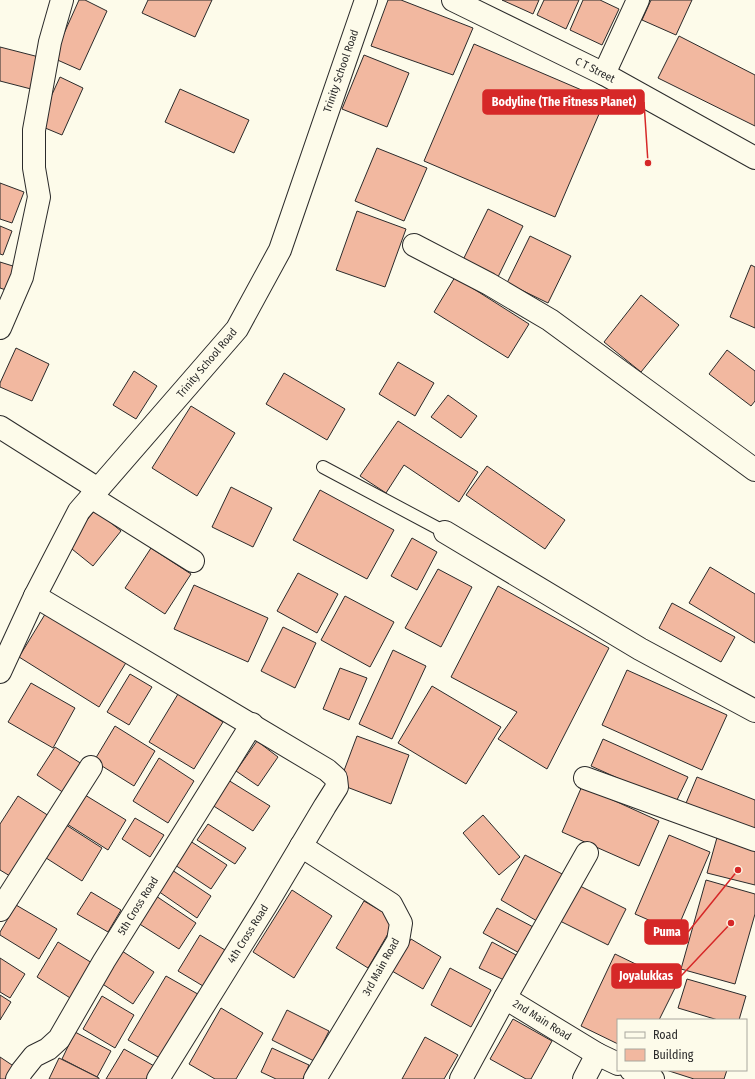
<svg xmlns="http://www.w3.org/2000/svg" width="755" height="1079" font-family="'Fira Sans Condensed',sans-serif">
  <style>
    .building { fill: #f2b8a0; stroke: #2b2b2b }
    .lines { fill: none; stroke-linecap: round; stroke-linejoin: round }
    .service-casing { stroke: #2b2b2b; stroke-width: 14 }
    .minor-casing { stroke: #2b2b2b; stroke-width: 24 }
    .service { stroke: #fdfbea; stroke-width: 12 }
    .minor { stroke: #fdfbea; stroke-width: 22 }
    .labels { text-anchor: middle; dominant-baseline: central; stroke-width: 3; stroke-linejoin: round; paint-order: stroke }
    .street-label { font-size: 11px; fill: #2b2b2b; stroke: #fdfbea }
    .leader { fill: none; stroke: #d62828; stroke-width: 1.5 }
    .callout-dot { fill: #d62828; stroke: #fdfbea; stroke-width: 1.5 }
    .callout { fill: #d62828; stroke: #d62828; stroke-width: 1.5 }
    .callout-label { font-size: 12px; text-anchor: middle; font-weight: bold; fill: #fff }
  </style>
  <rect width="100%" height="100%" fill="#fdfbea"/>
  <g class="building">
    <path d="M79 0H85L107 11 80 70 53 58Z"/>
    <path d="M148 0H212L195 37 142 13Z"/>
    <path d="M388 0H401L473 28 453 75 371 46Z"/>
    <path d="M502 0H539L533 14Z"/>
    <path d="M544 0H579L566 29 537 15Z"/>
    <path d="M583 0H600L619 9 602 45 570 30Z"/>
    <path d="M651 0H692L676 35 642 20Z"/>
    <path d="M679 36 755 75V126L658 78Z"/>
    <path d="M474 44 605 100 555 217 424 161Z"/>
    <path d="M0 47 39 57 31 89 0 81Z"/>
    <path d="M364 55 409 73 387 127 342 109Z"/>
    <path d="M60 77 83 88 62 135 38 125Z"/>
    <path d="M180 89 249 120 234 153 165 122Z"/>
    <path d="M377 148 427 168 404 221 355 201Z"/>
    <path d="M0 183 24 192 12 223 0 219Z"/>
    <path d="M488 209 523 226 497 279 462 262Z"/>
    <path d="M357 211 406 229 385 287 336 270Z"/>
    <path d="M0 226 12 231 3 255 0 254Z"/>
    <path d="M530 236 571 256 548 303 507 283Z"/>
    <path d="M0 262 16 267 9 291 0 288Z"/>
    <path d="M751 265 755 267V328L730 317Z"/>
    <path d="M455 277 529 324 508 358 434 312Z"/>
    <path d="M641 295 679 325 641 372 604 342Z"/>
    <path d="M16 348 49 364 32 401 0 387V383Z"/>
    <path d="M727 350 755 371V401L751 406 709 374Z"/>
    <path d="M398 362 434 383 415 416 379 394Z"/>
    <path d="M134 371 157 386 136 419 113 405Z"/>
    <path d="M284 373 345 409 327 440 266 404Z"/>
    <path d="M448 395 477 416 461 438 431 417Z"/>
    <path d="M191 406 235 433 197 496 152 468Z"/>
    <path d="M398 421 478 472 459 502 404 465 386 493 360 476Z"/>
    <path d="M487 466 565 520 545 549 466 495Z"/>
    <path d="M231 487 272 508 253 547 212 527Z"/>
    <path d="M320 490 394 530 367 579 293 540Z"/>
    <path d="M95 510 121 531 93 566 67 545Z"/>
    <path d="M412 538 437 552 417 590 391 576Z"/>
    <path d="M151 548 191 574 165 614 125 588Z"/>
    <path d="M710 567 755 594V643L689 603Z"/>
    <path d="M438 569 472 587 441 647 405 628Z"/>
    <path d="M298 573 338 594 317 633 277 611Z"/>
    <path d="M194 585 268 618 248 662 174 629Z"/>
    <path d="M498 586 609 648 547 769 498 739 517 712 451 677Z"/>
    <path d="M345 596 394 622 370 667 321 640Z"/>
    <path d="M672 603 735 637 721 662 659 628Z"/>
    <path d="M47 611 127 661 99 707 19 657Z"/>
    <path d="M283 627 316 643 295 688 261 671Z"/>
    <path d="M393 650 426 666 392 739 359 724Z"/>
    <path d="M340 668 367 678 349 720 323 709Z"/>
    <path d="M627 670 727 715 702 770 602 725Z"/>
    <path d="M130 674 152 687 129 725 107 712Z"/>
    <path d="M31 683 75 708 53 748 8 722Z"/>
    <path d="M432 686 501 727 466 784 398 743Z"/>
    <path d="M178 694 223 722 194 769 149 742Z"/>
    <path d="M115 726 155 751 134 786 94 761Z"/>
    <path d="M357 736 409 755 391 804 339 784Z"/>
    <path d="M603 739 688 777 675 804 591 766Z"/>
    <path d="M257 741 278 757 258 786 236 771Z"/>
    <path d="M55 747 82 764 64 793 37 775Z"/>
    <path d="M159 758 194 781 168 823 133 801Z"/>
    <path d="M697 777 755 800V836L684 808Z"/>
    <path d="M228 780 270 806 253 831 212 805Z"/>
    <path d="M582 786 659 821 639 866 562 832Z"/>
    <path d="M85 795 126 820 108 850 67 824Z"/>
    <path d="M18 796 49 816 10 876 0 870V824Z"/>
    <path d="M483 815 520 857 499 875 463 833Z"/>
    <path d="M135 818 164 835 150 857 122 839Z"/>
    <path d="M63 823 102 848 82 881 43 856Z"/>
    <path d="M208 824 246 848 235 864 197 840Z"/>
    <path d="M718 834 755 844V885L707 873Z"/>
    <path d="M669 835 710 852 676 932 635 914Z"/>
    <path d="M187 839 227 865 211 889 172 863Z"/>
    <path d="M525 855 570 878 542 924 501 900Z"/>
    <path d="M172 870 211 896 197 918 158 891Z"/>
    <path d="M706 880 755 894V914L735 984 681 969Z"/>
    <path d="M572 882 626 909 608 945 554 918Z"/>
    <path d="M292 890 332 916 294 978 253 952Z"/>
    <path d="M91 892 121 910 108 932 77 914Z"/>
    <path d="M156 896 196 923 179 949 138 923Z"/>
    <path d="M364 901 396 920 368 968 336 948Z"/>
    <path d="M16 905 57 929 39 959 0 935V932Z"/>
    <path d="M497 908 537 929 523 955 483 933Z"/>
    <path d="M200 935 230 953 208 989 178 971Z"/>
    <path d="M411 939 441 957 423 989 392 971Z"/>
    <path d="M58 942 97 966 75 1001 37 977Z"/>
    <path d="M492 942 516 955 504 980 479 968Z"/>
    <path d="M119 949 154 972 133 1004 98 981Z"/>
    <path d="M615 954 677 984 659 1020H618V1044L581 1026Z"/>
    <path d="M0 958 25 974 10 998 0 992Z"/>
    <path d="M450 968 491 990 471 1027 431 1005Z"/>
    <path d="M166 976 203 997 165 1061 128 1040Z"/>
    <path d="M687 979 746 996 739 1020H718L678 1008Z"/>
    <path d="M0 995 11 1002 0 1020Z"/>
    <path d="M102 996 134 1015 115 1048 83 1029Z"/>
    <path d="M221 1008 263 1033 236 1079H215L189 1064Z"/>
    <path d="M287 1010 329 1031 314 1061 272 1040Z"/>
    <path d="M513 1019 552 1041 531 1079H526L490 1059Z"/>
    <path d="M75 1032 111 1051 97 1077 62 1059Z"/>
    <path d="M425 1037 458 1055 444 1079H402Z"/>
    <path d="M272 1048 309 1065 303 1079H276L261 1072Z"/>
    <path d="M124 1049 156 1067 149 1079H106Z"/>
    <path d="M0 1057 15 1067 8 1079H0Z"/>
    <path d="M59 1058 99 1078V1079H49Z"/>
    <path d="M666 1070H727L724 1079H694Z"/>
  </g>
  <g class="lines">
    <defs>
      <path id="service" d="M323 467 445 532"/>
      <g id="minor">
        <path d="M453 0 604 74 755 158"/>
        <path d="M604 74 638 0"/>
        <path d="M414 245 489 284 550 320 755 470"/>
        <path d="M0 328 22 277 39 197 34 168V130L50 42 62 0"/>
        <path d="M0 427 98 489"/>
        <path d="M91 497 193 561"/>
        <path d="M445 532 640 649 755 711"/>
        <path d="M35 596 327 770 336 778 337 787 325 806 266 905 158 1079"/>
        <path d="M0 672 35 596 79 511 237 329 280 250 366 0"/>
        <path d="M585 778 755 840"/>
        <path d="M301 846 391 904 401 923 398 941 315 1079"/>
        <path d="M0 910 91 767"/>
        <path d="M505 998 587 853"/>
        <path d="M631 1070 653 1079"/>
        <path d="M17 1079 22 1071 34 1056 48 1049 59 1039 104 961 252 724"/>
        <path d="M461 1079 505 998 597 1054"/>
        <path d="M584 1079 597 1054 618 1064"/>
      </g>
    </defs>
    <use href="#service" class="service-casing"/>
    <use href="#minor" class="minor-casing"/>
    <use href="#service" class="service"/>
    <use href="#minor" class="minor"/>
  </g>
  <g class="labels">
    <g class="street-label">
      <text transform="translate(595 70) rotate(27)">C T Street</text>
      <text transform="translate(341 71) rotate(-71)">Trinity School Road</text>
      <text transform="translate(207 363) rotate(-50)">Trinity School Road</text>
      <text transform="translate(138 906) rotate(-58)">5th Cross Road</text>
      <text transform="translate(248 934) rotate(-58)">4th Cross Road</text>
      <text transform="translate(381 967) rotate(-61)">3rd Main Road</text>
      <text transform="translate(542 1020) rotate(32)">2nd Main Road</text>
    </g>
  </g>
  <path class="leader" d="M648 163L644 102M738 870L688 932M731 923L681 976"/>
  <g class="callout-dot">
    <circle cx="648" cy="163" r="4"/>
    <circle cx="738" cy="870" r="4"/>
    <circle cx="731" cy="923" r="4"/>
  </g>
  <g class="callout">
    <rect x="483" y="90" width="161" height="24" rx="4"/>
    <rect x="645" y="920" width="43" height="24" rx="4"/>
    <rect x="612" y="964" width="69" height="24" rx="4"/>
  </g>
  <g class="callout-label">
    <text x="564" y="106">Bodyline (The Fitness Planet)</text>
    <text x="667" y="936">Puma</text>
    <text x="646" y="980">Joyalukkas</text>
  </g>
  <rect x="617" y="1019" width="130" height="52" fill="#fdfbea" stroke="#a9a89e"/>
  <rect x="625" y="1032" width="20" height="6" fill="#fdfbea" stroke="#a9a89e"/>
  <text x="653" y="1039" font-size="12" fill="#2b2b2b">Road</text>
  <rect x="625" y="1049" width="20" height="12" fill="#f2b8a0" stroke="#a9a89e"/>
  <text x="653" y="1059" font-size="12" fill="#2b2b2b">Building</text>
</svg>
